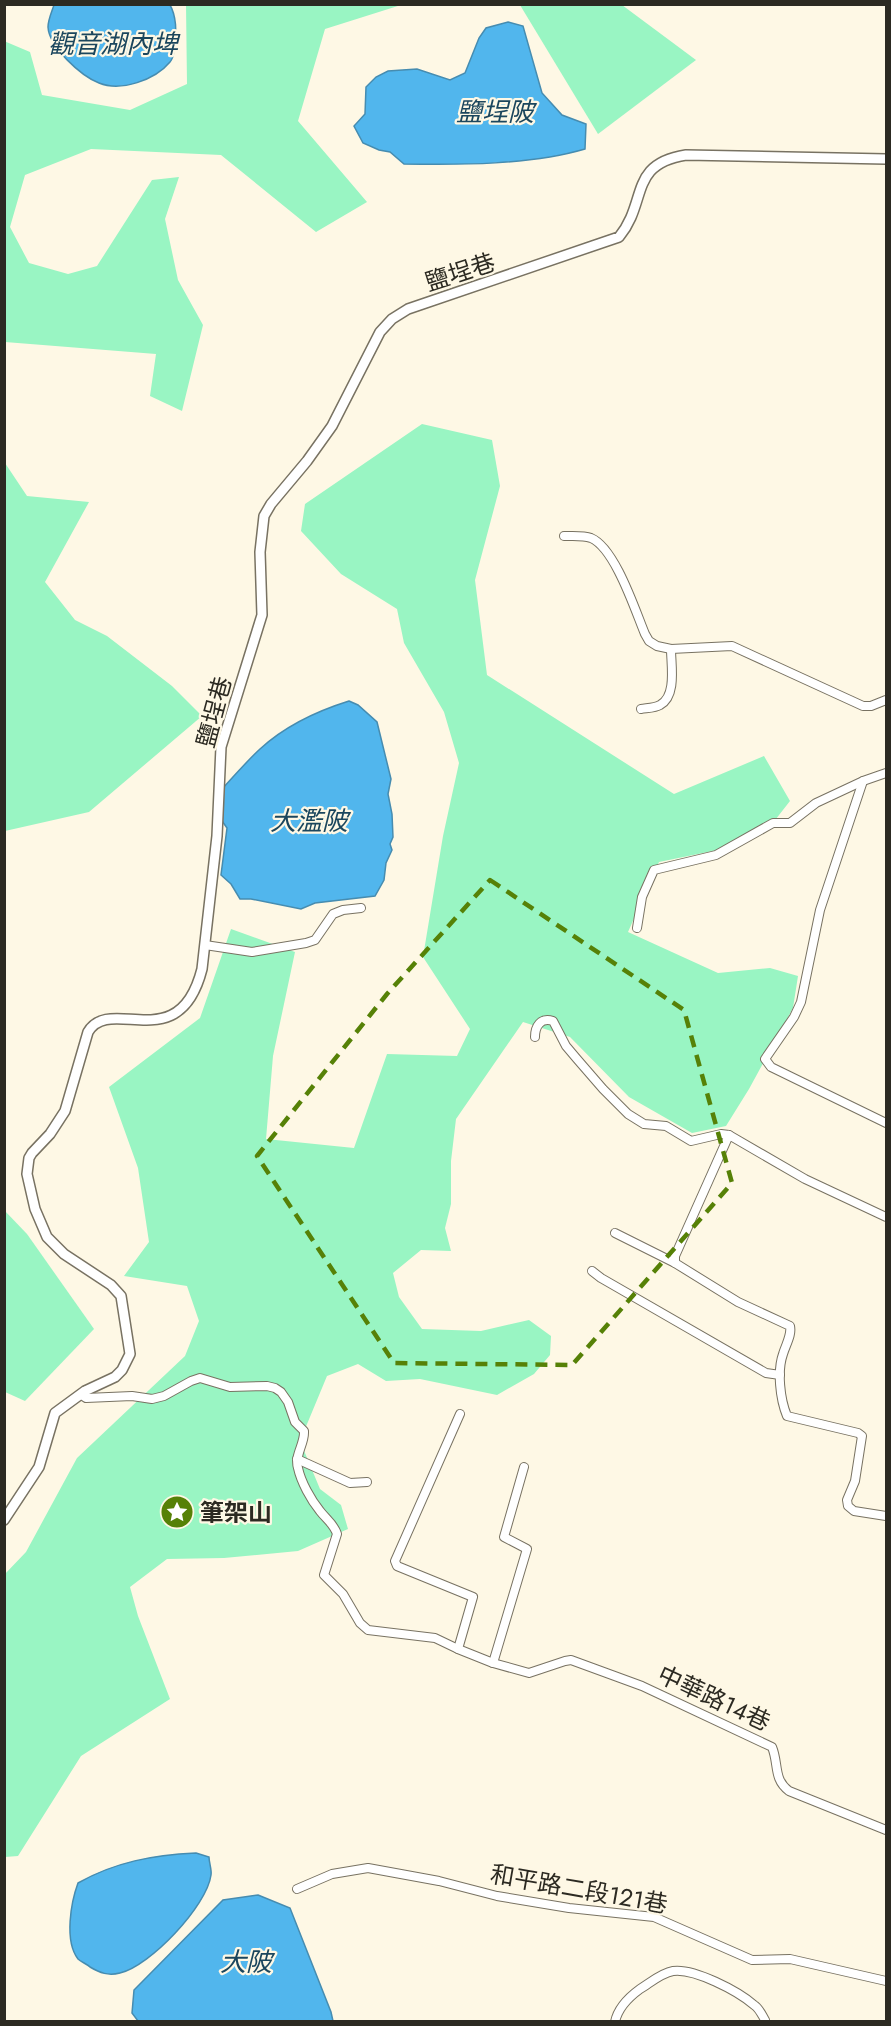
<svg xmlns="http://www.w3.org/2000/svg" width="891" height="2026" font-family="Jost,'Noto Sans TC',sans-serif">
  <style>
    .green { fill: #99f5c3 }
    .water { fill: #51b6ed; stroke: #468cb0; stroke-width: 1.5 }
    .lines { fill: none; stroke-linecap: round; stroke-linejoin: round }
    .minor-casing { stroke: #787262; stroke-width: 10 }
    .tertiary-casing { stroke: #787262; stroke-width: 12 }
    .minor { stroke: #fff; stroke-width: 8 }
    .tertiary { stroke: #fff; stroke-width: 9 }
    .marked { fill: none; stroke: #568107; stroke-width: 4.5; stroke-dasharray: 12 8; stroke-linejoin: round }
    .labels { text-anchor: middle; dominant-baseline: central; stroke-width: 4.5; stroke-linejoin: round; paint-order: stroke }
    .street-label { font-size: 24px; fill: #2c2a22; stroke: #fef8e5 }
    .poi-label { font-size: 24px; font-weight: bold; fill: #2c2a22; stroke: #fef8e5; text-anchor: start }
    .water-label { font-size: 26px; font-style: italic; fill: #1b465d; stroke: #fef8e5 }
  </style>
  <rect width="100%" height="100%" fill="#fef8e5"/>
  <g class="green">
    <path d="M186 5H401L325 29 298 121 367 202 316 232 221 155 91 149 25 175 10 227 29 263 68 274 97 266 152 180 179 177 165 219 178 280 203 325 182 411 150 396 156 354 5 342 4 41 30 52 42 95 130 110 187 84Z"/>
    <path d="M520 5H622L696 60 598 134Z"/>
    <path d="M422 424 492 440 500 486 475 580 487 675 674 794 764 756 790 801 772 824 742 845 659 862 628 932 718 973 770 968 798 976 793 1008 749 1089 726 1126 692 1133 629 1097 570 1037 523 1022 456 1119 451 1161V1204L445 1228 451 1251 421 1250 393 1273 399 1297 422 1329 481 1331 529 1320 551 1336 550 1355 534 1374 497 1395 420 1379 386 1381 358 1364 327 1376 300 1441 320 1489 341 1505 348 1529 298 1551 224 1558 167 1559 130 1587 138 1616 170 1699 81 1756 18 1856 5 1857 4 1575 26 1552 77 1458 185 1356 199 1321 187 1286 124 1276 149 1242 138 1168 109 1087 200 1018 231 929 295 952 273 1056 266 1139 354 1148 387 1054 457 1056 470 1029 423 957 443 836 459 763 444 712 404 643 397 609 341 574 301 531 305 504Z"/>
    <path d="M5 463 27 496 89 502 45 582 75 620 107 636 172 686 202 716 89 812 5 831Z"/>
    <path d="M4 1210 27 1234 94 1329 25 1401 5 1392Z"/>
  </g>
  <g class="water">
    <path d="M54 5H170C176 15 177 33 175 45 174 51 174 58 170 62 155 80 121 92 99 83 81 76 49 47 48 27 48 20 52 11 54 5Z"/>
    <path d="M508 22 523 26 542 93 562 115 586 124 585 149C531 165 460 165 404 164L390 152 379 150 363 143 354 126 365 114 366 87 376 77 388 71 417 69 450 80 465 73 479 38 486 28Z"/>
    <path d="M349 701 358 705 377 722 391 779 388 794 392 814 393 837 390 844 392 850 386 863 384 880 375 896 315 903 301 909 251 899H240L231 884 221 875 227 828 220 818 222 789C234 776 247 761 260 749 285 726 317 711 349 701Z"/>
    <path d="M196 1853 209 1857C209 1863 212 1870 211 1875 207 1906 150 1966 120 1973 108 1976 100 1973 90 1967 87 1964 81 1962 78 1959 64 1941 71 1902 78 1883 115 1862 153 1855 196 1853Z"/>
    <path d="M258 1895 290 1908 331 2012 333 2021H138L132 2013 134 1990 223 1900Z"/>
  </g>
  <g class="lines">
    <defs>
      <g id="minor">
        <path d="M564 536C572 536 583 535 591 538 615 548 635 610 645 634L649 641 657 646 671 649 732 646 863 706H871L886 700"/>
        <path d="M641 709C647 708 655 708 660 705 677 696 671 665 671 649"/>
        <path d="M863 781 820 910 801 1002 794 1017 765 1059 771 1067 886 1123"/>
        <path d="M637 928 642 897 654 870 716 855 773 823H790L816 803 863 781 886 773"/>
        <path d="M205 945 252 952 306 943 315 940 333 914 343 910 361 908"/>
        <path d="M535 1037C535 1027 540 1017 553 1021L566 1046 577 1059 603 1089 628 1114 644 1124 666 1126 691 1141 721 1134 729 1135 805 1179 886 1217"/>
        <path d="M615 1233 675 1263 738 1302 790 1326C792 1335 786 1344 783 1354 777 1371 780 1399 787 1416L858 1433 862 1436 855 1481 847 1500 848 1506 854 1511 886 1516"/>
        <path d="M675 1263V1256L729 1135"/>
        <path d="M592 1271 601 1278 766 1373 780 1375"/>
        <path d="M85 1391 83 1396 86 1398 132 1396 152 1399 164 1396 191 1381 200 1378 230 1387 267 1386 275 1388 281 1392 288 1402 295 1422 304 1431C305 1444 294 1455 298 1468 301 1482 311 1500 320 1511 326 1519 334 1524 337 1534L324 1575 343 1594 360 1623 368 1630 435 1638 458 1649 493 1663 529 1673 565 1661 571 1660 642 1686 772 1747C779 1764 773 1779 789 1791L886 1830"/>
        <path d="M297 1459 350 1483 367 1482"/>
        <path d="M458 1649 473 1597 397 1566 395 1561 460 1414"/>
        <path d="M493 1663 527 1549 504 1537 524 1467"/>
        <path d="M297 1889 332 1874 368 1868 439 1881 497 1896 569 1908 654 1917 752 1960 790 1959 886 1981"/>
        <path d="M615 2022C618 2007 629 1997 640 1989 650 1983 661 1973 673 1971 694 1968 738 1991 754 2005 759 2008 762 2015 765 2020"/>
      </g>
      <path id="tertiary" d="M4 1520 39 1467 55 1413 85 1391 115 1377 122 1370 130 1354 121 1296 111 1285 64 1254 47 1237 35 1209 27 1174 29 1158 32 1153 50 1134 65 1111 88 1032C110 994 179 1059 202 969L217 836 221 747 262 615 260 552 264 516 271 504 307 461 332 426 380 332 392 319 408 309 619 237C648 202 628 164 686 155L886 159"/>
    </defs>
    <use href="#minor" class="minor-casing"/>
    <use href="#tertiary" class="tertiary-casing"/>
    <use href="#minor" class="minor"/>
    <use href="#tertiary" class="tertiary"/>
  </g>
  <path class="marked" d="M490 880 684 1010 732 1183 572 1365 394 1363 257 1156 387 994Z"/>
  <defs>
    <symbol id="sight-disc" viewBox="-11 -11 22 22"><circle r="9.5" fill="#568107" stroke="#fef8e5"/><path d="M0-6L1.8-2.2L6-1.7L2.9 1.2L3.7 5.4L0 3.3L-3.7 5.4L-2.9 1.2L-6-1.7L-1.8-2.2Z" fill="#fff"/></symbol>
  </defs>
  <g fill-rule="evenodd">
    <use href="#sight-disc" x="158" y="1493" width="38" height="38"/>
  </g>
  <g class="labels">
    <g class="street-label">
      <text transform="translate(460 272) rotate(-18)">鹽埕巷</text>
      <text transform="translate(214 712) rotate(-75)">鹽埕巷</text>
      <text transform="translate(714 1698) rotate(25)">中華路14巷</text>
      <text transform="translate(579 1889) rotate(10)">和平路二段121巷</text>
    </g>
    <g class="poi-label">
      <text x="200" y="1512">筆架山</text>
    </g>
    <g class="water-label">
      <text x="113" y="44">觀音湖內埤</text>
      <text x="495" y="112">鹽埕陂</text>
      <text x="309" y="821">大濫陂</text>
      <text x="246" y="1962">大陂</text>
    </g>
  </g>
  <rect width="891" height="2026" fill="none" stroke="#2c2a22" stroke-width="12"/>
</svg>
